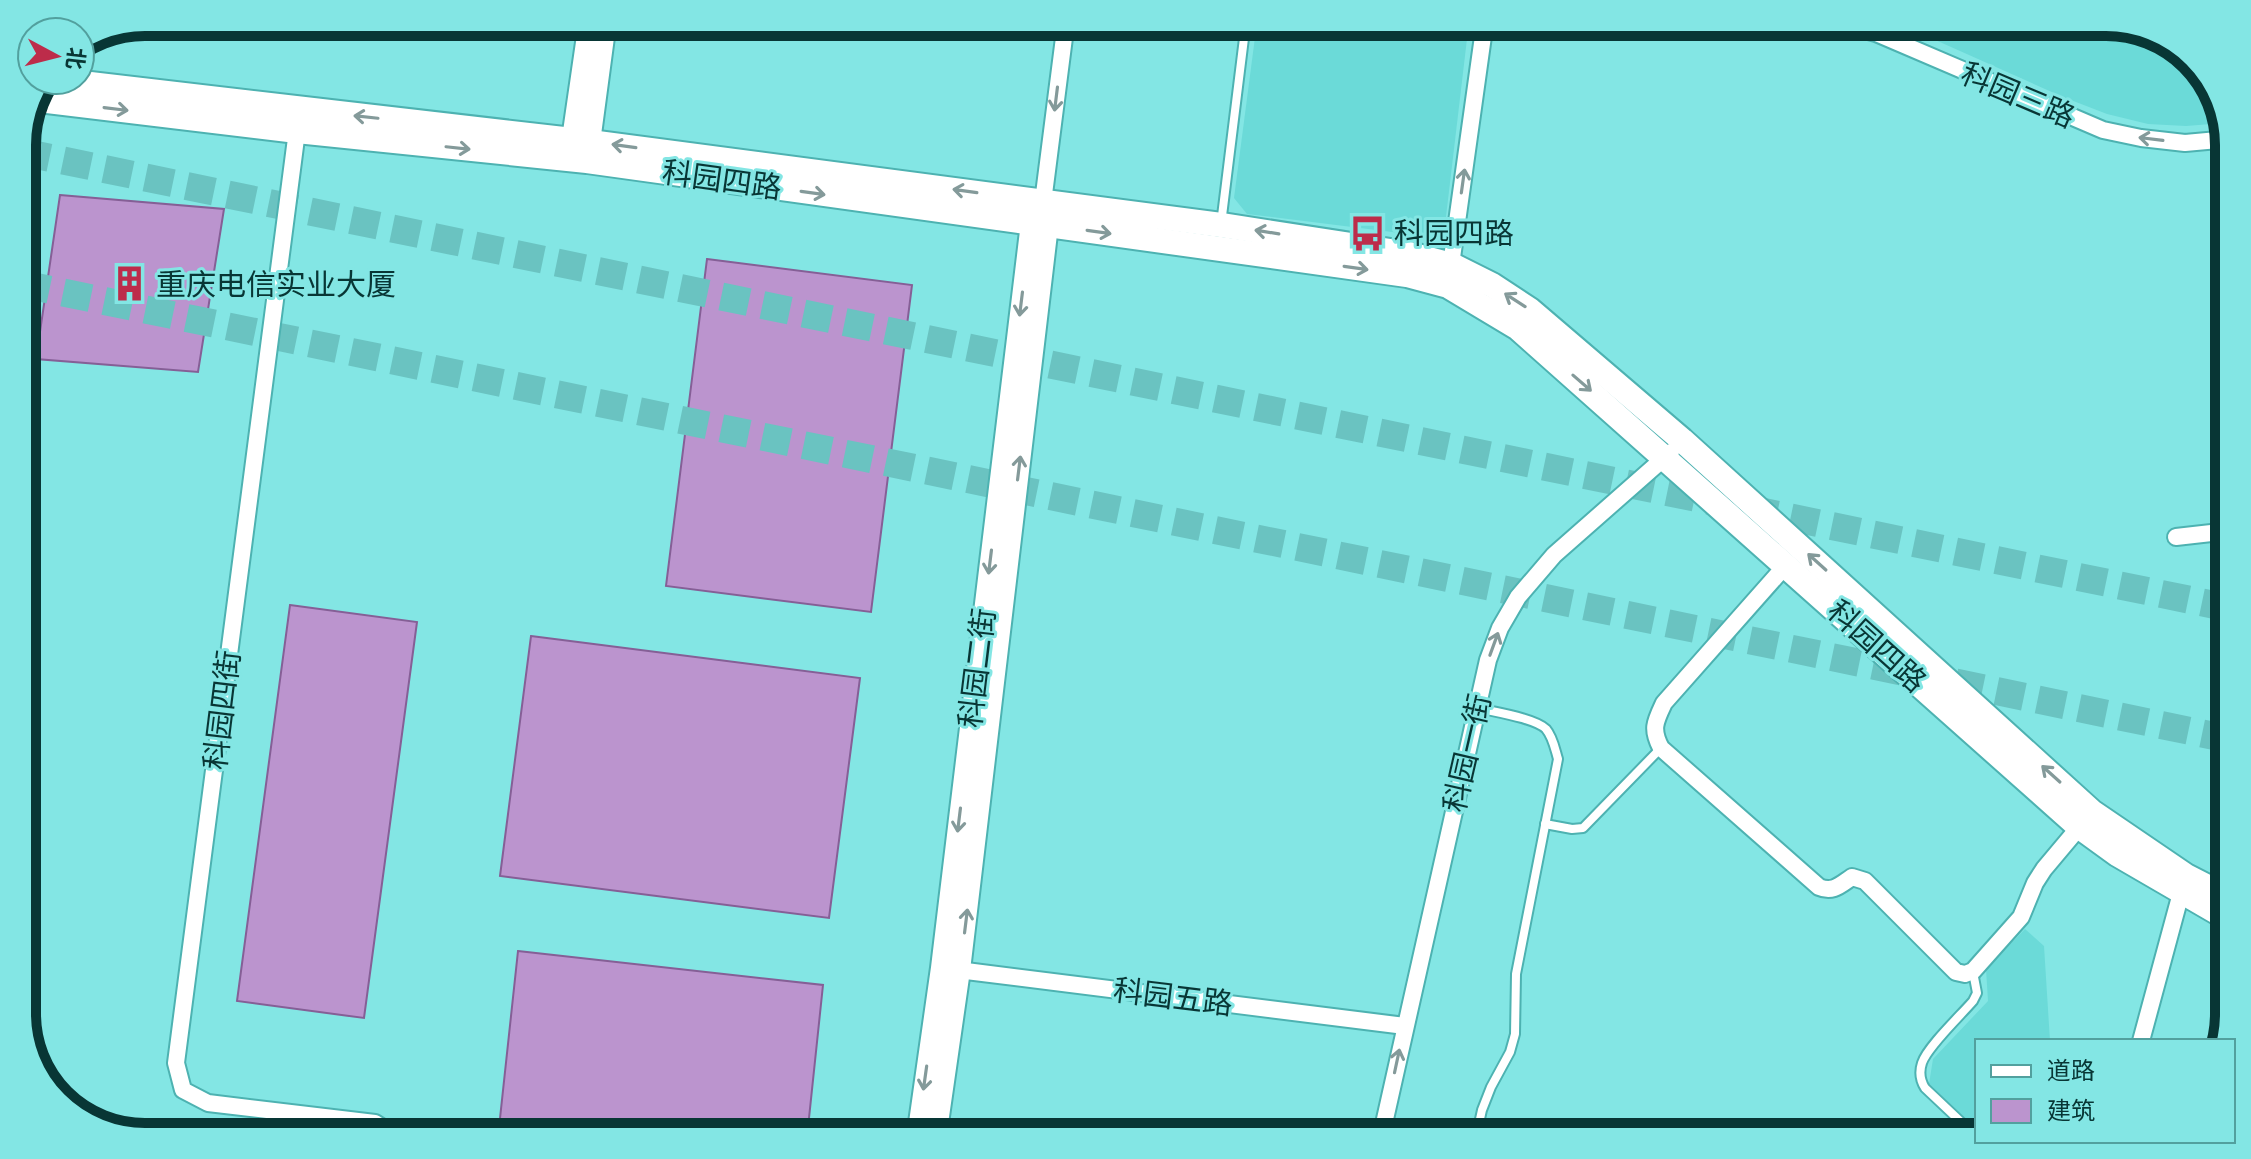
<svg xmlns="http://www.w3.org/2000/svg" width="2251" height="1159" font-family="'Space Grotesk','Noto Sans SC',sans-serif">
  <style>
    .built { fill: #6bdad8 }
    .building { fill: #bb94ce; stroke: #855f96; stroke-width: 2 }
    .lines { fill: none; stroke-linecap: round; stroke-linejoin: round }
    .trunk-tunnel { stroke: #6ac3c1; stroke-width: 28; stroke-dasharray: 28 14; stroke-linecap: butt }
    .service-casing { stroke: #4db2b1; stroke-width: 12 }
    .minor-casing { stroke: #4db2b1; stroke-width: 20 }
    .tertiary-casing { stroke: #4db2b1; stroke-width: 24 }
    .secondary-casing { stroke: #4db2b1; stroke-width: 28 }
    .service { stroke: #fff; stroke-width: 8 }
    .minor { stroke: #fff; stroke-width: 16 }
    .tertiary { stroke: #fff; stroke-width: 20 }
    .secondary { stroke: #fff; stroke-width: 24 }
    .oneway { stroke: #849a9a }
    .labels { text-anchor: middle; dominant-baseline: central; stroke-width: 6; stroke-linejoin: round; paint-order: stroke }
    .street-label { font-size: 30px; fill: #083635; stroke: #83e6e4 }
    .poi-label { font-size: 30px; fill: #083635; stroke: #83e6e4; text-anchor: start }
    .rim { fill: none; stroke: #083635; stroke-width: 10 }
  </style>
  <rect width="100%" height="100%" fill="#83e6e4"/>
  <g class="built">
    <path d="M1257 22H1469L1445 225 1432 237 1247 214 1234 198Z"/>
    <path d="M1895 22H2106L2161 35 2209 77 2224 123 2186 126 2148 124 2107 114 2063 97Z"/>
    <path d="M2025 929 2044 946 2050 1041H1977V1129L1929 1084 1933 1059 1988 1001 1986 969Z"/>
  </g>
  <g class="building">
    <path d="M60 195 224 209 198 372 36 359Z"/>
    <path d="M707 259 912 285 871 612 666 586Z"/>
    <path d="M290 605 417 622 364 1018 237 1001Z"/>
    <path d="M531 636 860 678 829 918 500 876Z"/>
    <path d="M518 951 823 985 807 1137H498Z"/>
  </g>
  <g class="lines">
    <g class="trunk-tunnel">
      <path d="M22 152 2229 608"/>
      <path d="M22 284 2229 739"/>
    </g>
    <defs>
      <g id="service">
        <path d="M1221 224 1246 22"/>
        <path d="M1545 824 1572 829 1583 828 1661 748"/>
        <path d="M1973 972 1977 993 1973 1001C1961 1015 1927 1047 1922 1063 1919 1072 1920 1080 1925 1088L1977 1137"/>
        <path d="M1476 1137 1482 1110 1491 1087 1510 1052 1515 1034 1516 974 1558 759C1555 749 1553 737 1546 729 1535 718 1494 712 1478 708"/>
      </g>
      <g id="minor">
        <path d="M1813 22 1850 26 1876 33 2103 130 2141 138 2185 143 2229 139"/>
        <path d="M298 123 176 1063 183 1090 208 1103 375 1123 397 1137"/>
        <path d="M1043 202 1066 22"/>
        <path d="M1450 272 1485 22"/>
        <path d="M2176 537 2229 531"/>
        <path d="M1786 565 1664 703C1655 722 1651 729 1661 748L1819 887C1833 893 1840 885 1852 877L1865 881 1956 972 1965 974 1973 971 2021 917 2035 883 2044 869 2086 819"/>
        <path d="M950 969 1405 1026"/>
        <path d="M2141 1041 2181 893"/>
        <path d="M1381 1137 1488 660 1500 628 1518 597 1554 555 1671 452"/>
      </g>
      <g id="tertiary">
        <path d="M570 153 589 22"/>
        <path d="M588 157 606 22"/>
        <path d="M917 1137 941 968 1031 223 1039 209"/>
        <path d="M936 1137 960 970 1048 225 1045 212"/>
      </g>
      <g id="secondary">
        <path d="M56 80 590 142 1221 225 1410 254 1452 265 1492 285 1530 310 1682 440 2092 812 2186 876 2229 898"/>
        <path d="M39 100 297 131 587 161 1407 275 1448 286 1518 328 2077 825 2117 854 2229 919"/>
      </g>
    </defs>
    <use href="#service" class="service-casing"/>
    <use href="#minor" class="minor-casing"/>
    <use href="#tertiary" class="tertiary-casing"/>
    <use href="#secondary" class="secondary-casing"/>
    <use href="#service" class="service"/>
    <use href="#minor" class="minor"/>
    <use href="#tertiary" class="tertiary"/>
    <use href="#secondary" class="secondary"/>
  </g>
  <defs><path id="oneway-shaft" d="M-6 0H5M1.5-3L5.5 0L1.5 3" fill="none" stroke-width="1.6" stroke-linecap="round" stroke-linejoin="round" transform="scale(2)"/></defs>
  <g class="oneway">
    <use href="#oneway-shaft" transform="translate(1056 99) rotate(97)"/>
    <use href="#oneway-shaft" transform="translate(116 109) rotate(7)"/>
    <use href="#oneway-shaft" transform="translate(366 117) rotate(-174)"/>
    <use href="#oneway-shaft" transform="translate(2151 139) rotate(-173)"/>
    <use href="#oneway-shaft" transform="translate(624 146) rotate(-172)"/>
    <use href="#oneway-shaft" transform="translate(458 148) rotate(6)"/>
    <use href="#oneway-shaft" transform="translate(1463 181) rotate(-82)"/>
    <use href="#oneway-shaft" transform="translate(965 191) rotate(-172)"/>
    <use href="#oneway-shaft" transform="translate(813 193) rotate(8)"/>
    <use href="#oneway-shaft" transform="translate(1099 232) rotate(8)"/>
    <use href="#oneway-shaft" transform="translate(1267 232) rotate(-171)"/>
    <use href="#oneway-shaft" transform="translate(1356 268) rotate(8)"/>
    <use href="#oneway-shaft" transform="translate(1515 300) rotate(-147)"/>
    <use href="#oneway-shaft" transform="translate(1021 304) rotate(97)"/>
    <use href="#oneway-shaft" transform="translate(1582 383) rotate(41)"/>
    <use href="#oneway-shaft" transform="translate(1019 468) rotate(-83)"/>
    <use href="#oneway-shaft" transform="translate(990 562) rotate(97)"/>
    <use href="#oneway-shaft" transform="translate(1817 562) rotate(-138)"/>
    <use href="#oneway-shaft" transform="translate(1494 644) rotate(-70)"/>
    <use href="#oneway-shaft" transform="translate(2051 774) rotate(-138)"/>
    <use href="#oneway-shaft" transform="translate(959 820) rotate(97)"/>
    <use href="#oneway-shaft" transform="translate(966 921) rotate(-83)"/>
    <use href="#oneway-shaft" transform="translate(1397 1061) rotate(-78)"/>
    <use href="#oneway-shaft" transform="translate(925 1078) rotate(98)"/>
  </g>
  <defs>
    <symbol id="bus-bare" viewBox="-9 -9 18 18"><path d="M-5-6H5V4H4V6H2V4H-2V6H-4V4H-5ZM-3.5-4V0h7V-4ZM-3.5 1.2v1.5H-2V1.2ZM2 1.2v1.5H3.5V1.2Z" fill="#bd2c4a" stroke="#83e6e4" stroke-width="2.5" paint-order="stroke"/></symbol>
    <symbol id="building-bare" viewBox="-9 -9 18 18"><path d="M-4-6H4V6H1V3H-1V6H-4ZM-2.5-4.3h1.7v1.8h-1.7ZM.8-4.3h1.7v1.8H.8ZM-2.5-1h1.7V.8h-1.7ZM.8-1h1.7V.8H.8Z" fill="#bd2c4a" stroke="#83e6e4" stroke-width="2.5" paint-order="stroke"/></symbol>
  </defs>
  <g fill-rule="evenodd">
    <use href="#bus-bare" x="1342" y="208" width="51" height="51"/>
    <use href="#building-bare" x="104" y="258" width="51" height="51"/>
  </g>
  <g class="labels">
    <g class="street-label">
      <text transform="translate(2018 95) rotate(23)">科园三路</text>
      <text transform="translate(722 180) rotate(8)">科园四路</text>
      <text transform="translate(1877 646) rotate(42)">科园四路</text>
      <text transform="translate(977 668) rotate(-83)">科园二街</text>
      <text transform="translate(222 710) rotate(-83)">科园四街</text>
      <text transform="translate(1467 753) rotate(-77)">科园一街</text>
      <text transform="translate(1173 997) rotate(7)">科园五路</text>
    </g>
    <g class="poi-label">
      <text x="1394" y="233">科园四路</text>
      <text x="156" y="284">重庆电信实业大厦</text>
    </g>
  </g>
  <path d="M0 0H2251V1159H0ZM145 36H2106A109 109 0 0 1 2215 145V1014A109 109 0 0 1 2106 1123H145A109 109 0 0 1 36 1014V145A109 109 0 0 1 145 36Z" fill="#83e6e4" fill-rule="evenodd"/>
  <path class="rim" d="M145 36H2106A109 109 0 0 1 2215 145V1014A109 109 0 0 1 2106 1123H145A109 109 0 0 1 36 1014V145A109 109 0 0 1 145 36Z"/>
  <rect x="1975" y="1039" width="260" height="104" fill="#83e6e4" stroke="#52a09e" stroke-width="2"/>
  <rect x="1991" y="1065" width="40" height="12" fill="#ffffff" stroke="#52a09e" stroke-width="2"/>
  <text x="2047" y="1079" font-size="24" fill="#083635">道路</text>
  <rect x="1991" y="1099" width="40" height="24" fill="#bb94ce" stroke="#52a09e" stroke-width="2"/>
  <text x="2047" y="1119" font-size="24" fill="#083635">建筑</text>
  <g transform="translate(56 56) rotate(97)"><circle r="38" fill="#83e6e4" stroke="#52a09e" stroke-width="2"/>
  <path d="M0-6L14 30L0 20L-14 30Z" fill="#bd2c4a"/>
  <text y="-12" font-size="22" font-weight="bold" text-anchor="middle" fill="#083635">北</text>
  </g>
</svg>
